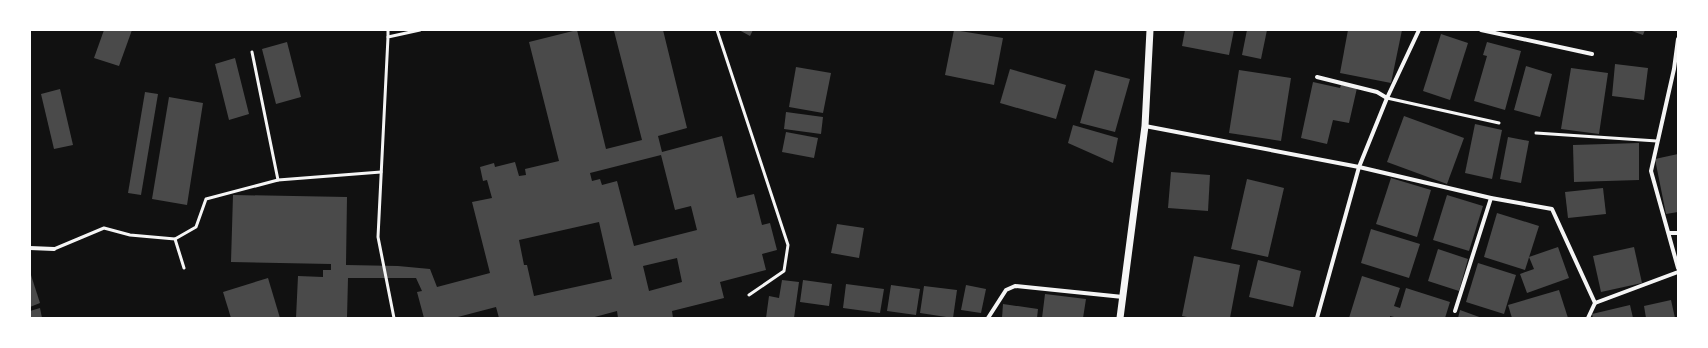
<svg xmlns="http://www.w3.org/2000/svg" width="1708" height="348" font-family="'Noto Sans',sans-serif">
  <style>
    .building { fill: #4a4a4a; fill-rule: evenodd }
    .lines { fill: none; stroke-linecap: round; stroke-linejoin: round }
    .service { stroke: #f5f5f5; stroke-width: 3 }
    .minor { stroke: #f5f5f5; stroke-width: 4 }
    .tertiary { stroke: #f5f5f5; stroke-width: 7 }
  </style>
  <rect width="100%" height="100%" fill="#111"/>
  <g class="building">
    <path d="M104 30H132L119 66 94 58Z"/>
    <path d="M577 30 606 149 642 140 614 31 663 30 687 128 658 136 662 152 722 136 737 198 754 194 762 225 770 223 777 250 762 254 766 270 720 282 724 298 672 311 673 318H618L617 311 591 318H499L496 307 454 318H424L417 292 422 291 416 278H348L347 318H296L298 276 323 277V270H331V264L231 262 233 195 347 197 346 265 398 266 430 269 437 287 490 273 472 202 492 198 487 180 483 181 480 167 494 163 495 167 515 162 519 176 526 175 525 169 559 161 529 42ZM661 155 675 210 691 206 697 230 634 246 617 181 602 185 600 179 592 181 590 173ZM599 222 612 279 534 296 527 265H524L519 240ZM677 258 682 282 649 291 643 266Z"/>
    <path d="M739 30H753L750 36Z"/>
    <path d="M954 30 1003 38 994 85 945 75Z"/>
    <path d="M1185 30H1234L1229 55 1182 46Z"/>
    <path d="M1247 30H1267L1261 59 1242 55Z"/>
    <path d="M1348 30H1402L1391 83 1340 73Z"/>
    <path d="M1629 30H1645L1643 35Z"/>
    <path d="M1441 34 1468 43 1450 100 1423 91Z"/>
    <path d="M287 42 301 97 276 104 262 49Z"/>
    <path d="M1487 42 1521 51 1505 110 1474 101 1487 56 1483 55Z"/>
    <path d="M235 58 249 114 229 120 215 64Z"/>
    <path d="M1615 64 1648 68 1644 100 1612 96Z"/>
    <path d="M1526 66 1552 74 1540 117 1514 110Z"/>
    <path d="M796 67 831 73 823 113 789 107Z"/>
    <path d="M1571 68 1608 73 1599 134 1561 129Z"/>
    <path d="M1010 69 1066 85 1056 119 1000 103Z"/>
    <path d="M1095 70 1130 79 1115 132 1080 123Z"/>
    <path d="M1239 70 1291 78 1281 141 1229 133Z"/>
    <path d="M1313 82 1340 88 1341 85 1357 88 1349 123 1333 120 1327 144 1301 138Z"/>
    <path d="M60 89 73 145 54 149 41 94Z"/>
    <path d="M145 92 158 94 141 195 128 193Z"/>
    <path d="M169 97 203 103 187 205 152 199Z"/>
    <path d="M786 112 823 117 821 134 784 129Z"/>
    <path d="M1404 116 1464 138 1447 184 1387 162Z"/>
    <path d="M1475 124 1502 130 1492 179 1465 173Z"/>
    <path d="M1073 125 1118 138 1113 163 1068 143Z"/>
    <path d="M786 132 818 138 814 158 782 152Z"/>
    <path d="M1508 137 1529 141 1521 183 1500 179Z"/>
    <path d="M1639 143V180L1574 182 1573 145Z"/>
    <path d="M1678 154V212L1666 214 1655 159Z"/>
    <path d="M1171 172 1210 175 1208 211 1168 208Z"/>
    <path d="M1391 178 1431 190 1417 237 1376 224Z"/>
    <path d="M1247 179 1284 188 1268 257 1231 249Z"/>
    <path d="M1603 188 1606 214 1568 218 1565 192Z"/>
    <path d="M1447 195 1483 206 1469 251 1433 240Z"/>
    <path d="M1497 213 1539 226 1525 270 1484 257Z"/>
    <path d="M837 224 864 228 859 258 831 253Z"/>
    <path d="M1371 229 1420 244 1409 278 1361 263Z"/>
    <path d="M1558 247 1569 278 1527 293 1520 274 1534 269 1529 257Z"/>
    <path d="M1634 247 1642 283 1601 292 1593 256Z"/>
    <path d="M1438 249 1468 259 1459 291 1428 281Z"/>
    <path d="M1194 256 1240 265 1230 318H1192L1182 316Z"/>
    <path d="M1258 260 1301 271 1293 307 1249 297Z"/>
    <path d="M1478 263 1516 275 1504 314 1466 302Z"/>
    <path d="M30 272 40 303 30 307Z"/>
    <path d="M1362 276 1400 288 1394 306 1400 308 1406 288 1450 302 1445 318H1398L1390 316V318H1349Z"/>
    <path d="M268 278 280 318H231L223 292Z"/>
    <path d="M782 280 799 282 794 318H766L769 296 779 298Z"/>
    <path d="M803 280 832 284 829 306 800 302Z"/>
    <path d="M846 284 884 289 880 313 843 308Z"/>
    <path d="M891 285 920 289 916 315 887 311Z"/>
    <path d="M966 285 986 289 981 313 961 310Z"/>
    <path d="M924 286 957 290 953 318 920 313Z"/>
    <path d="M1559 290 1568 318H1512L1508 305Z"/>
    <path d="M1045 294 1086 299 1083 318H1042Z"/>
    <path d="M1671 300 1675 318H1646L1644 306Z"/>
    <path d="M1003 304 1038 309 1037 318H1002Z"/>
    <path d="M1630 305 1633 318H1593L1592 314Z"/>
    <path d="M40 308 42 318H30V311Z"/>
    <path d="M1460 310 1482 318H1458Z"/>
  </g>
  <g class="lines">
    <g class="service">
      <path d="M717 30 788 245 784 271 749 295"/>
      <path d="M388 37V30"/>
      <path d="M252 52 278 180"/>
      <path d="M1387 98 1499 123"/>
      <path d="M1536 133 1657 141"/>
      <path d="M175 239 196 227 206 199 278 180 381 172"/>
      <path d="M54 249 104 228 130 235 175 239 184 268"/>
      <path d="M394 318 378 237 388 37 420 30"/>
    </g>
    <g class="minor">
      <path d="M1481 30 1592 54"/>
      <path d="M1678 39 1674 69 1651 171 1678 268"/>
      <path d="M1317 77 1377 92 1387 98"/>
      <path d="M1145 126 1359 167 1491 198 1552 209 1595 303 1678 272"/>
      <path d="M1669 233H1678"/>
      <path d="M30 248 54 249"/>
      <path d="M1455 311 1491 198"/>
      <path d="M988 318 1006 290 1015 286 1123 297"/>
      <path d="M1317 318 1359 167 1387 98 1419 30"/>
      <path d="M1588 318 1595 303"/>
    </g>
    <path class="tertiary" d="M1120 318 1145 126 1150 30"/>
  </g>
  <rect width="1708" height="348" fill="none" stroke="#ffffff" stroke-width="62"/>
</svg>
